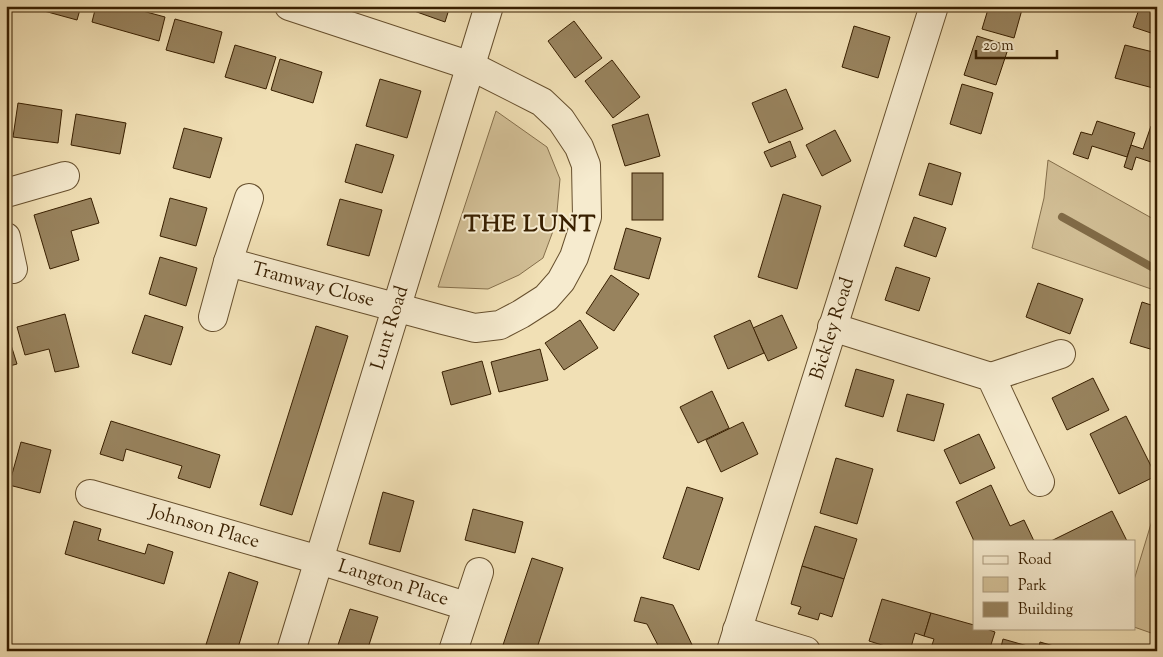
<svg xmlns="http://www.w3.org/2000/svg" width="1163" height="657" font-family="'Sorts Mill Goudy',serif">
  <style>
    .green { fill: #d2bf96; stroke: #856f4b }
    .lines { fill: none; stroke-linecap: round; stroke-linejoin: round }
    .stream { stroke: #816b47; stroke-width: 8 }
    .building { fill: #98835e; stroke: #381f00 }
    .minor-casing { stroke: #664f2d; stroke-width: 30 }
    .minor { stroke: #f6ebcf; stroke-width: 28 }
    .labels { text-anchor: middle; dominant-baseline: central; stroke-width: 4; stroke-linejoin: round; paint-order: stroke }
    .street-label { font-size: 19px; fill: #381f00; stroke: #f6ebcf }
    .district-label { font-size: 24px; font-weight: bold; letter-spacing: 1px; fill: #381f00; stroke: #f6ebcf }
  </style>
  <rect width="100%" height="100%" fill="#f1e0b5"/>
  <filter id="stains"><feTurbulence type="fractalNoise" baseFrequency=".004" numOctaves="4"/><feColorMatrix values="0 0 0 0 .2 0 0 0 0 .09 0 0 0 0 .02 0 0 0 .5 -.17"/></filter>
  <radialGradient id="worn" r=".72"><stop offset=".6" stop-color="#630" stop-opacity="0"/><stop offset="1" stop-color="#630" stop-opacity=".3"/></radialGradient>
  <g class="green">
    <path d="M496 111 547 147 560 179 556 223 543 258 519 275 488 289 438 287Z"/>
    <path d="M1048 160 1157 221V291L1032 248 1044 198Z"/>
    <path d="M1157 504V635L1134 627V580Z"/>
  </g>
  <g class="lines">
    <path class="stream" d="M1062 217 1157 270"/>
  </g>
  <g class="building">
    <path d="M33 6H81L77 20 33 8Z"/>
    <path d="M96 6H124L165 17 159 41 92 22Z"/>
    <path d="M400 6H450L445 22Z"/>
    <path d="M989 6H1023L1014 38 982 29Z"/>
    <path d="M1140 6H1157V35L1133 27Z"/>
    <path d="M175 19 222 32 214 63 166 50Z"/>
    <path d="M574 21 602 58 575 78 548 41Z"/>
    <path d="M854 26 890 37 878 78 842 67Z"/>
    <path d="M977 36 1009 46 996 85 964 75Z"/>
    <path d="M235 45 276 57 266 89 225 77Z"/>
    <path d="M1125 45 1157 53V89L1115 78Z"/>
    <path d="M280 59 322 72 313 103 271 90Z"/>
    <path d="M612 60 640 97 613 118 585 81Z"/>
    <path d="M380 79 421 91 407 138 366 126Z"/>
    <path d="M962 84 993 93 981 134 950 124Z"/>
    <path d="M786 89 803 129 769 143 752 103Z"/>
    <path d="M18 103 62 110 58 143 13 137Z"/>
    <path d="M76 114 126 123 120 154 71 145Z"/>
    <path d="M648 114 660 156 625 166 612 125Z"/>
    <path d="M1097 121 1135 133 1127 157 1092 146 1088 159 1073 154 1081 132 1092 135Z"/>
    <path d="M1151 126 1157 128V164L1136 157 1132 170 1124 167 1131 145 1143 149Z"/>
    <path d="M184 128 222 138 210 178 173 168Z"/>
    <path d="M835 130 851 161 822 176 806 145Z"/>
    <path d="M790 141 796 157 771 167 764 152Z"/>
    <path d="M356 144 394 155 382 193 345 182Z"/>
    <path d="M929 163 961 173 952 205 919 195Z"/>
    <rect x="632" y="173" width="31" height="47"/>
    <path d="M783 194 821 206 797 289 758 277Z"/>
    <path d="M91 198 99 223 71 231 79 260 50 269 34 215Z"/>
    <path d="M170 198 207 208 196 246 160 236Z"/>
    <path d="M340 199 382 210 369 256 327 245Z"/>
    <path d="M914 217 946 228 936 257 904 246Z"/>
    <path d="M626 228 661 238 649 279 614 269Z"/>
    <path d="M160 257 197 268 186 306 149 294Z"/>
    <path d="M896 267 930 278 919 311 885 300Z"/>
    <path d="M611 275 639 294 614 331 586 313Z"/>
    <path d="M1038 283 1083 299 1070 334 1026 317Z"/>
    <path d="M1142 302 1157 307V351L1130 343Z"/>
    <path d="M65 314 79 367 55 372 49 349 25 355 17 327Z"/>
    <path d="M145 315 183 327 171 365 132 353Z"/>
    <path d="M782 315 797 348 768 361 753 328Z"/>
    <path d="M580 320 598 348 564 370 545 343Z"/>
    <path d="M750 320 764 353 728 369 714 336Z"/>
    <path d="M316 326 348 336 292 515 260 505Z"/>
    <path d="M6 329 17 364 6 367Z"/>
    <path d="M540 349 548 380 499 392 491 362Z"/>
    <path d="M482 361 491 394 451 405 442 372Z"/>
    <path d="M856 369 894 380 883 417 845 406Z"/>
    <path d="M1093 378 1109 410 1067 430 1052 398Z"/>
    <path d="M712 391 729 428 698 443 680 407Z"/>
    <path d="M907 394 944 404 934 441 897 431Z"/>
    <path d="M1126 416 1156 476 1119 494 1090 434Z"/>
    <path d="M111 421 220 455 210 488 178 478 182 466 126 449 123 461 100 454Z"/>
    <path d="M743 422 758 454 721 472 706 440Z"/>
    <path d="M979 434 995 468 960 484 944 450Z"/>
    <path d="M21 442 51 450 40 493 9 485Z"/>
    <path d="M836 458 873 469 857 524 820 513Z"/>
    <path d="M991 485 1010 526 1024 520 1034 541H974L956 502Z"/>
    <path d="M687 487 723 498 699 570 663 558Z"/>
    <path d="M383 492 414 501 400 552 369 544Z"/>
    <path d="M473 509 523 522 515 553 465 540Z"/>
    <path d="M1112 511 1127 541H1051Z"/>
    <path d="M74 521 101 529 98 540 145 554 148 544 173 552 164 584 65 554Z"/>
    <path d="M815 526 857 539 844 579 802 566Z"/>
    <path d="M532 558 563 568 536 651H501Z"/>
    <path d="M802 566 844 579 832 617 820 613 818 620 798 614 801 607 791 604Z"/>
    <path d="M229 572 258 582 237 651H204Z"/>
    <path d="M641 597 673 605 695 651H661L647 624 634 621Z"/>
    <path d="M882 599 931 613 924 636 915 633 910 651H901L869 641Z"/>
    <path d="M350 609 378 617 367 651H336Z"/>
    <path d="M931 613 974 625V628H984L995 632 989 651H930L934 639 924 636Z"/>
    <path d="M1003 639 1038 649V651H1000Z"/>
    <path d="M1040 642 1071 651H1038Z"/>
  </g>
  <g class="lines">
    <defs>
      <g id="minor">
        <path d="M6 193 65 176"/>
        <path d="M6 237 13 269"/>
        <path id="s1" d="M228 262 443 320 475 328 500 325 521 314 546 298 561 281 574 257 587 217 586 165 579 147 561 120 542 102 471 66 289 6"/>
        <path d="M213 317 228 262 249 198"/>
        <path d="M832 327 991 377 1040 482"/>
        <path d="M991 377 1061 354"/>
        <path id="s2" d="M90 494 319 560 466 606"/>
        <path d="M737 630 806 651"/>
        <path id="s3" d="M291 651 489 6"/>
        <path d="M453 651 479 572"/>
        <path id="s4" d="M731 651 934 6"/>
      </g>
    </defs>
    <use href="#minor" class="minor-casing"/>
    <use href="#minor" class="minor"/>
  </g>
  <g class="labels">
    <g class="street-label">
      <text stroke="none"><textPath href="#s1" startOffset="88">Tramway Close</textPath></text>
      <text stroke="none"><textPath href="#s3" startOffset="338">Lunt Road</textPath></text>
      <text stroke="none"><textPath href="#s4" startOffset="338">Bickley Road</textPath></text>
      <text stroke="none"><textPath href="#s2" startOffset="119">Johnson Place</textPath></text>
      <text stroke="none"><textPath href="#s2" startOffset="316">Langton Place</textPath></text>
    </g>
    <g class="district-label">
      <text x="530" y="225">THE LUNT</text>
    </g>
  </g>
  <rect width="1163" height="657" fill="none" stroke="#f1e0b5" stroke-width="25"/>
  <rect x="8" y="8" width="1148" height="642" fill="none" stroke="#381f00" stroke-width="2.5"/>
  <rect x="12" y="12" width="1138" height="632" fill="none" stroke="#381f00"/>
  <rect x="973" y="540" width="162" height="90" fill="#f6ebcf" stroke="#aa997c"/>
  <rect x="983" y="556" width="25" height="8" fill="#f6ebcf" stroke="#aa997c"/>
  <text x="1018" y="564" font-size="15" fill="#381f00">Road</text>
  <rect x="983" y="577" width="25" height="15" fill="#d2bf96" stroke="#aa997c"/>
  <text x="1018" y="590" font-size="15" fill="#381f00">Park</text>
  <rect x="983" y="602" width="25" height="15" fill="#98835e" stroke="#aa997c"/>
  <text x="1018" y="614" font-size="15" fill="#381f00">Building</text>
  <path d="M976 50v8h81v-8" fill="none" stroke="#381f00" stroke-width="2.5"/>
  <text x="983" y="50" font-size="15" fill="#381f00" stroke="#f6ebcf" stroke-width="4" paint-order="stroke">20 m</text>
  <rect width="100%" height="100%" filter="url(#stains)"/>
  <rect width="100%" height="100%" fill="url(#worn)"/>
</svg>
